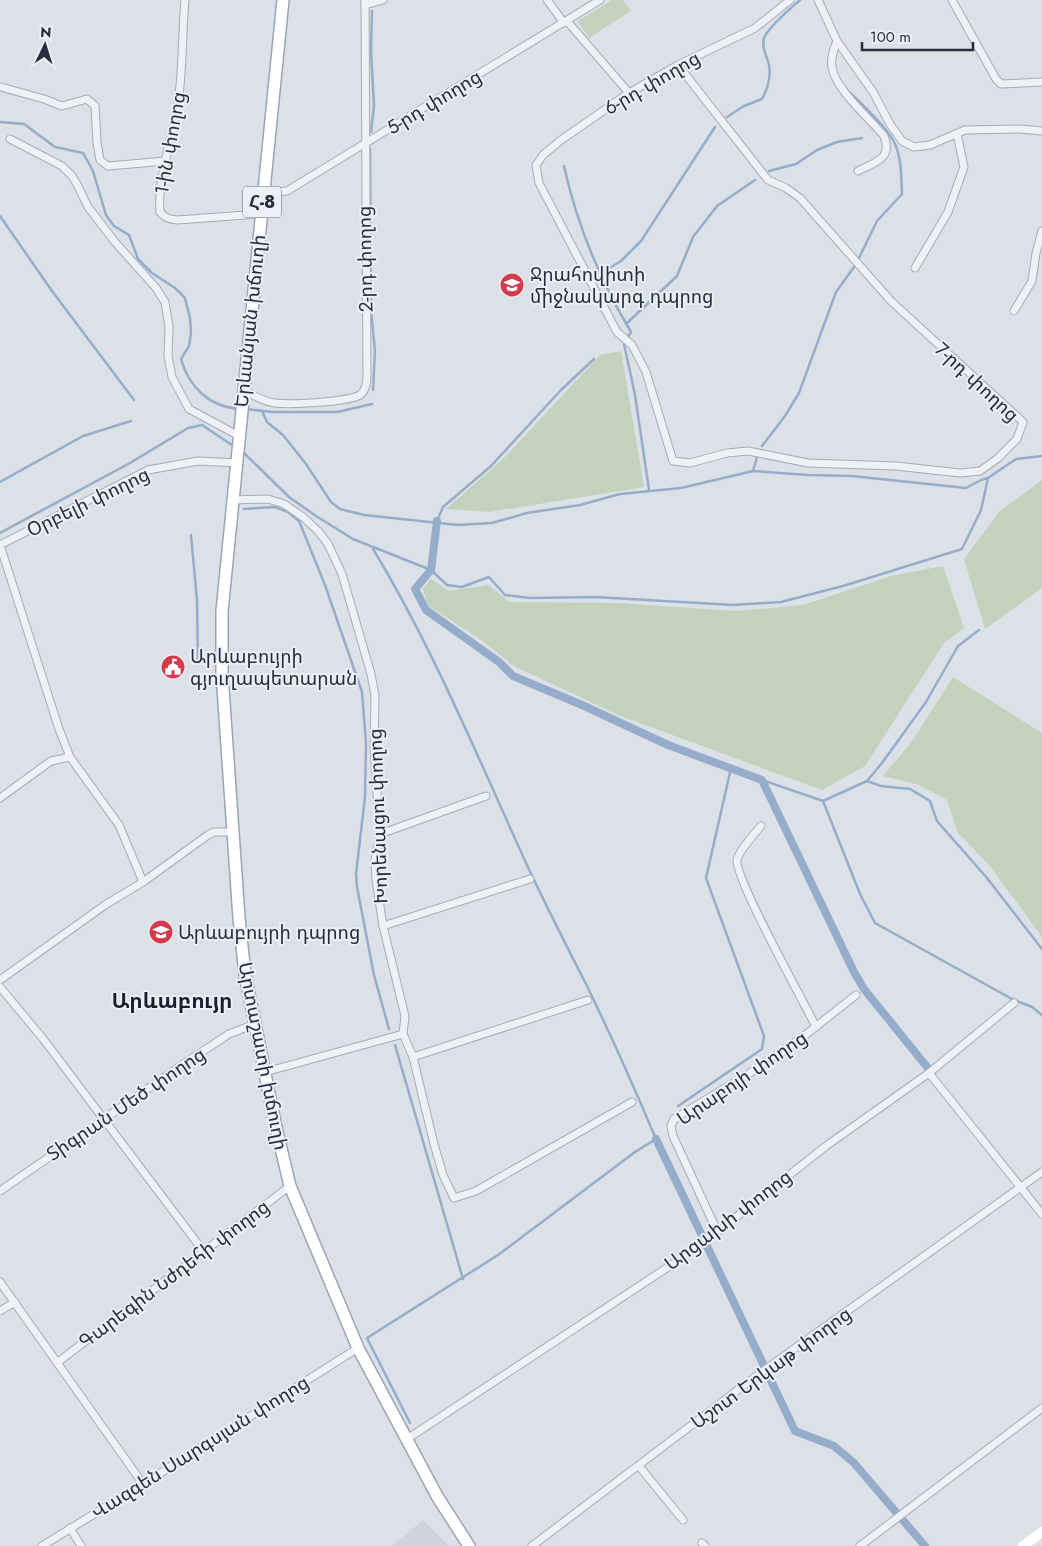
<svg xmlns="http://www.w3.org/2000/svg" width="1042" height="1546" font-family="Jost,'Noto Sans Armenian',sans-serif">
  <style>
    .built { fill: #ced3dd }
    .green { fill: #c2d2bd }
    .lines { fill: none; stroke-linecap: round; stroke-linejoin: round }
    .stream { stroke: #95adca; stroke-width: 2.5 }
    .canal { stroke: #95adca; stroke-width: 8 }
    .street-casing { stroke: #a5abb5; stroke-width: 9 }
    .primary-casing { stroke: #9ba4b4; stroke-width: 14 }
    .street { stroke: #eff1f6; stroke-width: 7 }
    .secondary { stroke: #fff; stroke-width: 10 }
    .primary { stroke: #fff; stroke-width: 11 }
    .labels { text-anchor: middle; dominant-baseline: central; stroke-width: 4; stroke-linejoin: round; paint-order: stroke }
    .shield { fill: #eceff5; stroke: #616876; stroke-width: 1 }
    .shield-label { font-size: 18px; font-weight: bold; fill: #252e3f }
    .street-label { font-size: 19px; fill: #252e3f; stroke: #eceff5 }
    .poi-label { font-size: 19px; fill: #252e3f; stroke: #eceff5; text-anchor: start }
    .quarter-label { font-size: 21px; font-weight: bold; fill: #181f2f; stroke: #eceff5 }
  </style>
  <rect width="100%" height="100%" fill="#dce1e8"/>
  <path class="built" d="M423 1520 449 1546H392Z"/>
  <g class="green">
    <path d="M612 0H623L631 11 589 38 578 21Z"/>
    <path d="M621 351 644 487 489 512 446 509 505 457 600 355Z"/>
    <path d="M1042 480V588L985 629 964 559 999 512Z"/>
    <path d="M943 566 964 628 944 643 865 766 822 790 618 715 514 666 477 637 427 605 423 588 431 579 449 591 488 585 510 602 619 603 736 611 803 605 891 576Z"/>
    <path d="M953 677 1042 733V937L990 866 958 833 947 800 919 785 883 776 913 740Z"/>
  </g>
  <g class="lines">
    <g class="stream">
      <path d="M849 92C862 104 888 128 895 144 902 160 901 178 902 194L877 221 859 258"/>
      <path d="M727 117 744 106 762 99C768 88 771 77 769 65 767 56 761 47 764 38 769 26 790 9 800 0"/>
      <path d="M0 122 24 124 55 147 83 153 93 171 106 215 114 226 129 235 138 259 152 273 175 288 185 298 190 318 191 332 189 346 181 359C189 387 209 407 240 409"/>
      <path d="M371 132 374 106 371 51 372 11"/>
      <path d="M370 149 371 310 375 351 373 390"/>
      <path d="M564 166C577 225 600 280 631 332L624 344 635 395 649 490"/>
      <path d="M769 171 796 164 817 150 837 142 862 138"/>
      <path d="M0 216 52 291 134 400"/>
      <path d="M600 274 621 261 641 241 715 127"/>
      <path d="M626 324 677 276 693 237 717 206 755 180"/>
      <path d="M245 409 273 412H337L372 404"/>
      <path d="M262 411 267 422 283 435 306 464 331 502 340 509 364 515 458 525 492 523 527 513 580 505 620 494 681 488 753 471 809 475 852 476 966 488 981 480 988 478 1016 459 1042 456"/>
      <path d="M762 446 785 416 799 393 836 292 854 267"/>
      <path d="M242 451 289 497 316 516 353 539 431 570 447 585 462 587 489 577 505 595 530 598 595 597 733 605 781 602 843 586 962 549 981 510 988 478"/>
      <path d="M753 471 757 457"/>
      <path d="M0 482 83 436 131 421"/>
      <path d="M244 509 275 507 288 512 299 521 325 585 362 692 366 743 365 797 356 874 357 887 374 975 389 1029"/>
      <path d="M437 521 443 507 491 466 561 390 594 359"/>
      <path d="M0 533 130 463 188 428 202 425 235 447"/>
      <path d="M191 535 197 600 198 664"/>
      <path d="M373 549C433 648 479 760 527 865 546 906 566 945 586 984 611 1035 634 1087 656 1139L635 1152 498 1255 367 1338 410 1423"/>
      <path d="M762 780 823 801 860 894 875 923 1012 999 1032 1007 1042 1015"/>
      <path d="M867 781 882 763 926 702 958 646 979 630"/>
      <path d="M823 801 867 781 881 786 910 789 930 801 937 821 987 878 1042 949"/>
      <path d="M395 1045 463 1279"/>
      <path d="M678 1106 762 1049 764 1036 706 878 731 768"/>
    </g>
    <g class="canal">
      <path d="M437 521 431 570 415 589 426 610 499 662 513 676 582 705 668 745 762 780 854 972 864 989 927 1067"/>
      <path d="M656 1139 795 1431 834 1446 854 1463 925 1546"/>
    </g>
    <defs>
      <g id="street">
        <path d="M185 0C182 34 183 69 178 103 173 136 157 179 160 212 165 218 169 219 177 220L261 214"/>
        <path d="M547 0 564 23"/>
        <path d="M818 0 837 41 873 92 890 124 902 141 914 147 930 145 965 130 1020 129 1042 131"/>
        <path d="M952 0 996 79 1001 84 1042 82"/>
        <path d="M365 5 383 0"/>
        <path d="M567 21 629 93"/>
        <path d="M837 41C834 49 830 58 832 67 835 89 870 119 884 136 893 159 875 162 858 171"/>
        <path d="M678 65 768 180 786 188 800 198 891 301 1023 422 1017 439 997 459 980 471 960 473 896 466 808 463 748 451 727 453 690 463 673 461 646 372 632 345 617 332 539 183 536 165 543 155 561 140 629 93 678 65 755 28 790 0"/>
        <path d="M1 87 44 99 62 106 87 99 95 106 97 143 100 160 108 166 166 161"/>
        <path d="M10 139 62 166 72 176 78 186 88 207 115 242 156 288 165 302 169 327 168 356 172 377 189 409 239 436"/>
        <path d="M263 193 287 191 600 0"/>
        <path d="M915 268 948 212 964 167 957 134"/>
        <path d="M1014 311 1032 281 1036 253 1042 231"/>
        <path d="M243 390C253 395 264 402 275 403 290 405 348 402 360 395 366 391 366 384 367 378L365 0"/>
        <path d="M232 500 268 499 284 504 303 517 318 531 328 544 342 574 371 674 375 696 374 748 380 834 375 860 376 880 383 926 405 1016 403 1034 413 1057 434 1144 443 1175 454 1198 476 1191 632 1102"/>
        <path d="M0 545 59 729 70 757 119 825 143 882"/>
        <path d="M0 545 148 470 198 461 237 463"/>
        <path d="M0 798 51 761 70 757"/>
        <path d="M761 826C755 833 738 852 737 860 735 879 804 1002 816 1027"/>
        <path d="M380 834 486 796"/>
        <path d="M383 926 530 879"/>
        <path d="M0 980 105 905 143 882 208 835 214 832H234"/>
        <path d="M0 987 44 1040 204 1252"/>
        <path d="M413 1057 588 1000"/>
        <path d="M265 1072 403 1034"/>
        <path d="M929 1073 1042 1214"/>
        <path d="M0 1191 185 1063 229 1034 255 1024"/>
        <path d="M717 1231 673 1136 671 1126 674 1119 750 1073 804 1036 856 995"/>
        <path d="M0 1282 143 1484"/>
        <path d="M0 1311 15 1302"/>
        <path d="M58 1362 290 1186"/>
        <path d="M407 1439 697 1248 826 1146 929 1073 1014 1003"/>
        <path d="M639 1466 683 1520"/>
        <path d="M70 1528 81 1546"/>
        <path d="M702 1543 705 1546"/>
        <path d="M42 1546 159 1474 358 1348"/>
        <path d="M532 1546 759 1374 1042 1172"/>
        <path d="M860 1546 1042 1408"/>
      </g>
      <path id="primary" d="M283 0 222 611V674L239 918 245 974 275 1123 290 1186 358 1348 437 1496 469 1546"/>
    </defs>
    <use href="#street" class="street-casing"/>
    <use href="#primary" class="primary-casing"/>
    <use href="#street" class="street"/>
    <path class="secondary" d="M1023 1546 1042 1532"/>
    <use href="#primary" class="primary"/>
  </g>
  <defs>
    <symbol id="school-disc" viewBox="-11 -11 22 22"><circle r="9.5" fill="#d6384c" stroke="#eceff5"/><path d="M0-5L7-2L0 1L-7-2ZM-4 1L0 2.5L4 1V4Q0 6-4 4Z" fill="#fff"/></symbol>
    <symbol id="civic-disc" viewBox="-11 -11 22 22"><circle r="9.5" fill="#d6384c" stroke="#eceff5"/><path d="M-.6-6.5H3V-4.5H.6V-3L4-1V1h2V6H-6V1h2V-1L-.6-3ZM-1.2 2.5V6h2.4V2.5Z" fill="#fff"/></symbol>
  </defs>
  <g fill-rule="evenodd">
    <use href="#school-disc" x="498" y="271" width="28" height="28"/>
    <use href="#civic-disc" x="159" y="653" width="28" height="28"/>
    <use href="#school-disc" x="147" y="918" width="28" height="28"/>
  </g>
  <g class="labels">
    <rect class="shield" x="243" y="186.5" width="38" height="31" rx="4"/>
    <g class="shield-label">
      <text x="262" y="202">Հ-8</text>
    </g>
    <g class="street-label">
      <text transform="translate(652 83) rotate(-30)">6-րդ փողոց</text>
      <text transform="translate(434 102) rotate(-31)">5-րդ փողոց</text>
      <text transform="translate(170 143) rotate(-80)">1-ին փողոց</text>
      <text transform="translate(365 259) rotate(-91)">2-րդ փողոց</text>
      <text transform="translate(250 321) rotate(-84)">Երևանյան խճուղի</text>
      <text transform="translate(977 382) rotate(43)">7-րդ փողոց</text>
      <text transform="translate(88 502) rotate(-26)">Օրբելի փողոց</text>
      <text transform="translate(378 816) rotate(-92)">Խորենացու փողոց</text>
      <text transform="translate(263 1056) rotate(79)">Արտաշատի խճուղի</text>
      <text transform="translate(742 1078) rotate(-34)">Արաբոյի փողոց</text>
      <text transform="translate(126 1104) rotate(-34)">Տիգրան Մեծ փողոց</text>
      <text transform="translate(728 1220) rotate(-37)">Արցախի փողոց</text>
      <text transform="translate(174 1274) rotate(-37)">Գարեգին Նժդեհի փողոց</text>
      <text transform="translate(771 1368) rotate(-36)">Աշոտ Երկաթ փողոց</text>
      <text transform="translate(200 1447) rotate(-32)">Վազգեն Սարգսյան փողոց</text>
    </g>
    <g class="poi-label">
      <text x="530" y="274">Ջրահովիտի<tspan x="530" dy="22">միջնակարգ դպրոց</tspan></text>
      <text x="190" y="656">Արևաբույրի<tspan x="190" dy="22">գյուղապետարան</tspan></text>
      <text x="178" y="932">Արևաբույրի դպրոց</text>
    </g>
    <g class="quarter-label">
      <text x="172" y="1001">Արևաբույր</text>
    </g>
  </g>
  <g transform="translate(45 45) rotate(4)" stroke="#eceff5" stroke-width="4" paint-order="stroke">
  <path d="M0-4L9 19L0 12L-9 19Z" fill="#252e3f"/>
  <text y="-8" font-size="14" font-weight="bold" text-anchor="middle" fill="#252e3f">N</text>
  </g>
  <path d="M862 42v8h111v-8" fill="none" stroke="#252e3f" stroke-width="2.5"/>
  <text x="870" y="42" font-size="15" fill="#252e3f" stroke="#eceff5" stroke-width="4" paint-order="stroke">100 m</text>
</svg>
